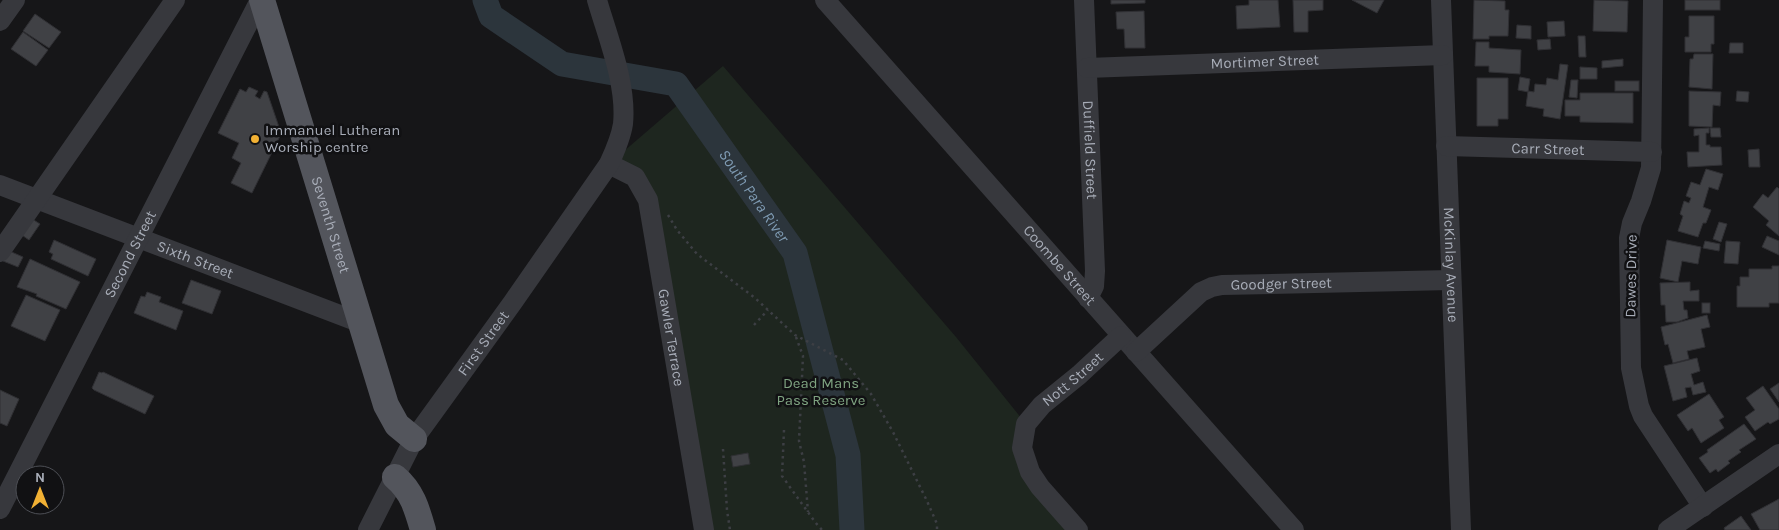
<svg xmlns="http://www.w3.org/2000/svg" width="1779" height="530" font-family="Karla,sans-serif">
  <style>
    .green { fill: #1e261f }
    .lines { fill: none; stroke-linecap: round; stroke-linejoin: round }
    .river { stroke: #2c353c; stroke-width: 25 }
    .building { fill: #404145; stroke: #303034 }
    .path { stroke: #3d3f44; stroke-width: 2.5; stroke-dasharray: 2.5 4; stroke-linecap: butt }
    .minor { stroke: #37383d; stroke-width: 20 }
    .major { stroke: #53555c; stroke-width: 26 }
    .poi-dot { fill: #f2b134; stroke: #111113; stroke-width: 2 }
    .labels { text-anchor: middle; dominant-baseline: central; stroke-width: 5; stroke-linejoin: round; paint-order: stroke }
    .street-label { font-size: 15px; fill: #a8adb8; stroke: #111113 }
    .poi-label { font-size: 15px; fill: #a8adb8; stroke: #111113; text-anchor: start }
    .park-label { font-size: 15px; fill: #7fa381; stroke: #111113 }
    .water-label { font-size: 16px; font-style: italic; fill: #7f9bb3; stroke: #111113 }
  </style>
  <rect width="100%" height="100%" fill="#161618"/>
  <path class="green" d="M723 66 956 337 1026 424 1022 448 1078 530H704L648 200 609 164Z"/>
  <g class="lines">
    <path class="river" id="s1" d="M485 0 491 16 562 64 676 84 795 253 848 455 852 530"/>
  </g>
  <g class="building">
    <path d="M1111 0H1145V3L1111 4Z"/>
    <path d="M1249 0H1278L1280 27 1237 29 1236 6 1249 5Z"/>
    <path d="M1293 0H1323V10L1308 11V32H1294Z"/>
    <path d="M1352 0H1384L1377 13Z"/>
    <path d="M1474 0 1505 1V10H1509L1508 36H1489V39H1473Z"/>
    <path d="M1594 0 1628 1 1627 32 1593 31Z"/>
    <rect x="1685" y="0" width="35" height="10"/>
    <path d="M1144 11 1145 48H1125L1124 29H1117L1116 12Z"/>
    <path d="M35 14 61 32 49 48 23 31Z"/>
    <path d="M1689 16H1714V44H1711V52H1685V37H1689Z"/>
    <path d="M1564 21 1565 36 1548 37 1547 22Z"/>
    <path d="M1517 25 1531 26V39L1516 38Z"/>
    <path d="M23 32 48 50 36 66 11 49Z"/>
    <path d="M1578 36H1585L1586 57H1579Z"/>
    <path d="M1550 39 1551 49 1538 50 1537 40Z"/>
    <path d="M1476 42H1489V48L1521 50 1520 74 1489 72V66H1475Z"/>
    <path d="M1730 43H1743V53H1729Z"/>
    <path d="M1694 54H1713L1712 89 1689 87 1690 59H1693Z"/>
    <path d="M1623 59V66L1602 68V61Z"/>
    <path d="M1560 64 1568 65 1560 119 1543 116 1544 109 1526 106 1528 91 1534 92 1535 84 1546 85 1547 78 1558 80Z"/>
    <path d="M1580 67 1597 68V79H1580Z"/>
    <path d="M1520 77 1530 79 1528 92 1518 90Z"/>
    <path d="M1477 78H1508V119H1498V126H1477Z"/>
    <path d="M1571 80H1578L1577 98 1569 97Z"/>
    <rect x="1615" y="81" width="24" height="10"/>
    <path d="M249 87 258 91 255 96 260 99 264 91 267 92 279 127 277 132 281 134 252 193 231 183 241 163 232 158 239 143 218 133 240 89 246 92Z"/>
    <path d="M1689 91 1721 92 1720 106 1713 105 1712 127 1689 126Z"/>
    <path d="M1737 91 1749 92 1748 102 1736 101Z"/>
    <path d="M1580 93H1633V123L1580 122V116H1565V100H1580Z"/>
    <path d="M1709 128V133H1706V145H1710V147H1721L1722 165 1688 167 1687 152H1699V135L1694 136V129Z"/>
    <path d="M1710 128H1720L1721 137H1711Z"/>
    <path d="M1759 149 1760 167H1749L1748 150Z"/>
    <path d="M1706 169 1723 174 1718 190 1709 187 1703 207 1711 210 1706 223H1703L1698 237 1678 231 1683 216 1680 214 1684 201 1689 203 1691 198 1686 196 1691 182 1700 185Z"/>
    <path d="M1777 187 1779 189V236L1766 225 1769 221 1753 207 1763 194 1768 198Z"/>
    <path d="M29 217 40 224 29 240 19 233Z"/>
    <path d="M1719 222 1727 224 1721 242 1713 239Z"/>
    <path d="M1767 236 1779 241V255L1762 247Z"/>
    <path d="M54 240 96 259 88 276 51 259 53 254 49 252Z"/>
    <path d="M1667 240 1701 247 1698 264 1682 261 1678 282 1660 278Z"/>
    <path d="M1705 241 1720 244 1719 251 1703 248Z"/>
    <path d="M1726 241 1740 242 1738 264 1724 263Z"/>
    <path d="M7 250 23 257 18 267 3 261Z"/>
    <path d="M30 259 80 282 66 309 36 296 37 294 17 287Z"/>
    <path d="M1772 266H1779V303H1769V307H1737V286H1740V277H1749V269H1772Z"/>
    <path d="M191 280 221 291 212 314 182 303Z"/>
    <path d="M1690 282V291L1699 290V301H1683L1684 310H1687L1688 318 1677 322H1666L1665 305H1661L1660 283Z"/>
    <path d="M147 292 161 297 159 302 183 311 176 330 134 313 141 296 145 297Z"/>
    <path d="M26 295 60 310 45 341 11 326Z"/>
    <rect x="1702" y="303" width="8" height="10"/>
    <path d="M1707 315 1710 327 1701 329 1705 347 1687 351 1689 359 1673 363 1668 344 1665 345 1661 327Z"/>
    <path d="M1697 358 1700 371 1691 374 1694 385 1703 382 1706 392 1693 395 1691 387 1685 388 1687 397 1673 401 1664 366Z"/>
    <path d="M99 372 102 373 103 372 154 396 145 414 94 390 92 388Z"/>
    <path d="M1779 383V402L1770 389Z"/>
    <path d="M1763 386 1779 409V419L1770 424 1768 422 1755 431 1745 417 1755 410 1746 398Z"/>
    <path d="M0 390 19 399 7 426 0 423Z"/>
    <path d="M1709 394 1724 417 1719 420 1724 428 1701 443 1692 428 1688 431 1677 415Z"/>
    <path d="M1744 424 1756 439 1739 450 1741 452 1728 461 1730 463 1718 472 1716 469 1710 473 1699 458 1708 452 1707 450Z"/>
    <path d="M748 453 750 464 733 467 731 456Z"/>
    <path d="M1779 499V530H1760L1751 514Z"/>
    <path d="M1741 516 1751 530H1725L1724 528Z"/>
  </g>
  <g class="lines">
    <g class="path">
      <path d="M668 215 677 230 697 254 755 298 795 335 843 360 871 394 893 432 927 501 937 524V530"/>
      <path d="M754 325 768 310"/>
      <path d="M796 337 803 356 799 441 804 462 808 512"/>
      <path d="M784 430 782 476 815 522 822 530"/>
      <path d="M723 449 727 510 730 530"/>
    </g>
    <g class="minor">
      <path id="s2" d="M825 0 1294 530"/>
      <path id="s3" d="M1084 0 1095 271 1094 286 1088 298"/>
      <path id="s4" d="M1441 0 1461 530"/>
      <path d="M1653 0 1651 168 1641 201 1632 223 1629 238 1631 368 1639 406 1643 416 1703 507"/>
      <path d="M0 21 15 0"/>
      <path id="s5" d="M1087 68 1443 55"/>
      <path id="s6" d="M1446 146 1652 152"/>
      <path id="s7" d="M609 164 635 177 648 200 704 530"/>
      <path id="s8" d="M0 185 361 323"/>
      <path d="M0 252 175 0"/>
      <path id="s9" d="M1136 352 1201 292 1212 287 1222 285 1451 280"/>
      <path id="s10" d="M0 509 260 0"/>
      <path id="s11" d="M368 530 414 439 513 302 609 164C615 151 621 137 623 124 627 84 608 38 597 0"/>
      <path id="s12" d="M1078 530 1040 487 1030 472 1022 448 1026 424 1042 405 1079 375 1121 336"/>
      <path d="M1668 530 1779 454"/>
    </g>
    <g class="major">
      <path id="s13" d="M262 0 386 405 397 425 414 439"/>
      <path d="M395 477C412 491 417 509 423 530"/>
    </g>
  </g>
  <circle class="poi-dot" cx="255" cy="139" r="5"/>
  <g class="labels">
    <g class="street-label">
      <text stroke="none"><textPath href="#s5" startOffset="178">Mortimer Street</textPath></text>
      <text stroke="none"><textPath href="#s6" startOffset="102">Carr Street</textPath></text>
      <text stroke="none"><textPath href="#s3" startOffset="150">Duffield Street</textPath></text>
      <text stroke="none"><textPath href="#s13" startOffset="235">Seventh Street</textPath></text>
      <text stroke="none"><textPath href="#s10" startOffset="286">Second Street</textPath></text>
      <text stroke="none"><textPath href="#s8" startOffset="209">Sixth Street</textPath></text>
      <text stroke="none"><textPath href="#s2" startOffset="354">Coombe Street</textPath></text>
      <text stroke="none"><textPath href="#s4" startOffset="265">McKinlay Avenue</textPath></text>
      <text transform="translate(1631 276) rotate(-89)">Dawes Drive</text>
      <text stroke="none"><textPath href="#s9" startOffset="170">Goodger Street</textPath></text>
      <text stroke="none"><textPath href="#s7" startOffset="195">Gawler Terrace</textPath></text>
      <text stroke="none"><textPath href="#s11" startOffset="220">First Street</textPath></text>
      <text stroke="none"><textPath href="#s12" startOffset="190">Nott Street</textPath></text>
    </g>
    <g class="poi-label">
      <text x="265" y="130">Immanuel Lutheran<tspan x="265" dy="17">Worship centre</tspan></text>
    </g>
    <g class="park-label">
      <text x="821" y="383">Dead Mans<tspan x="821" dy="17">Pass Reserve</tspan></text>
    </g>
    <g class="water-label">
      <text stroke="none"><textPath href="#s1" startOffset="355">South Para River</textPath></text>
    </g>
  </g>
  <g transform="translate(40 490)"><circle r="24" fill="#111113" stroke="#4d4f55"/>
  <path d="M0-4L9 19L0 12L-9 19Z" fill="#f2b134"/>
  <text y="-8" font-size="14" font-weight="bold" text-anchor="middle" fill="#a8adb8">N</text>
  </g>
</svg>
